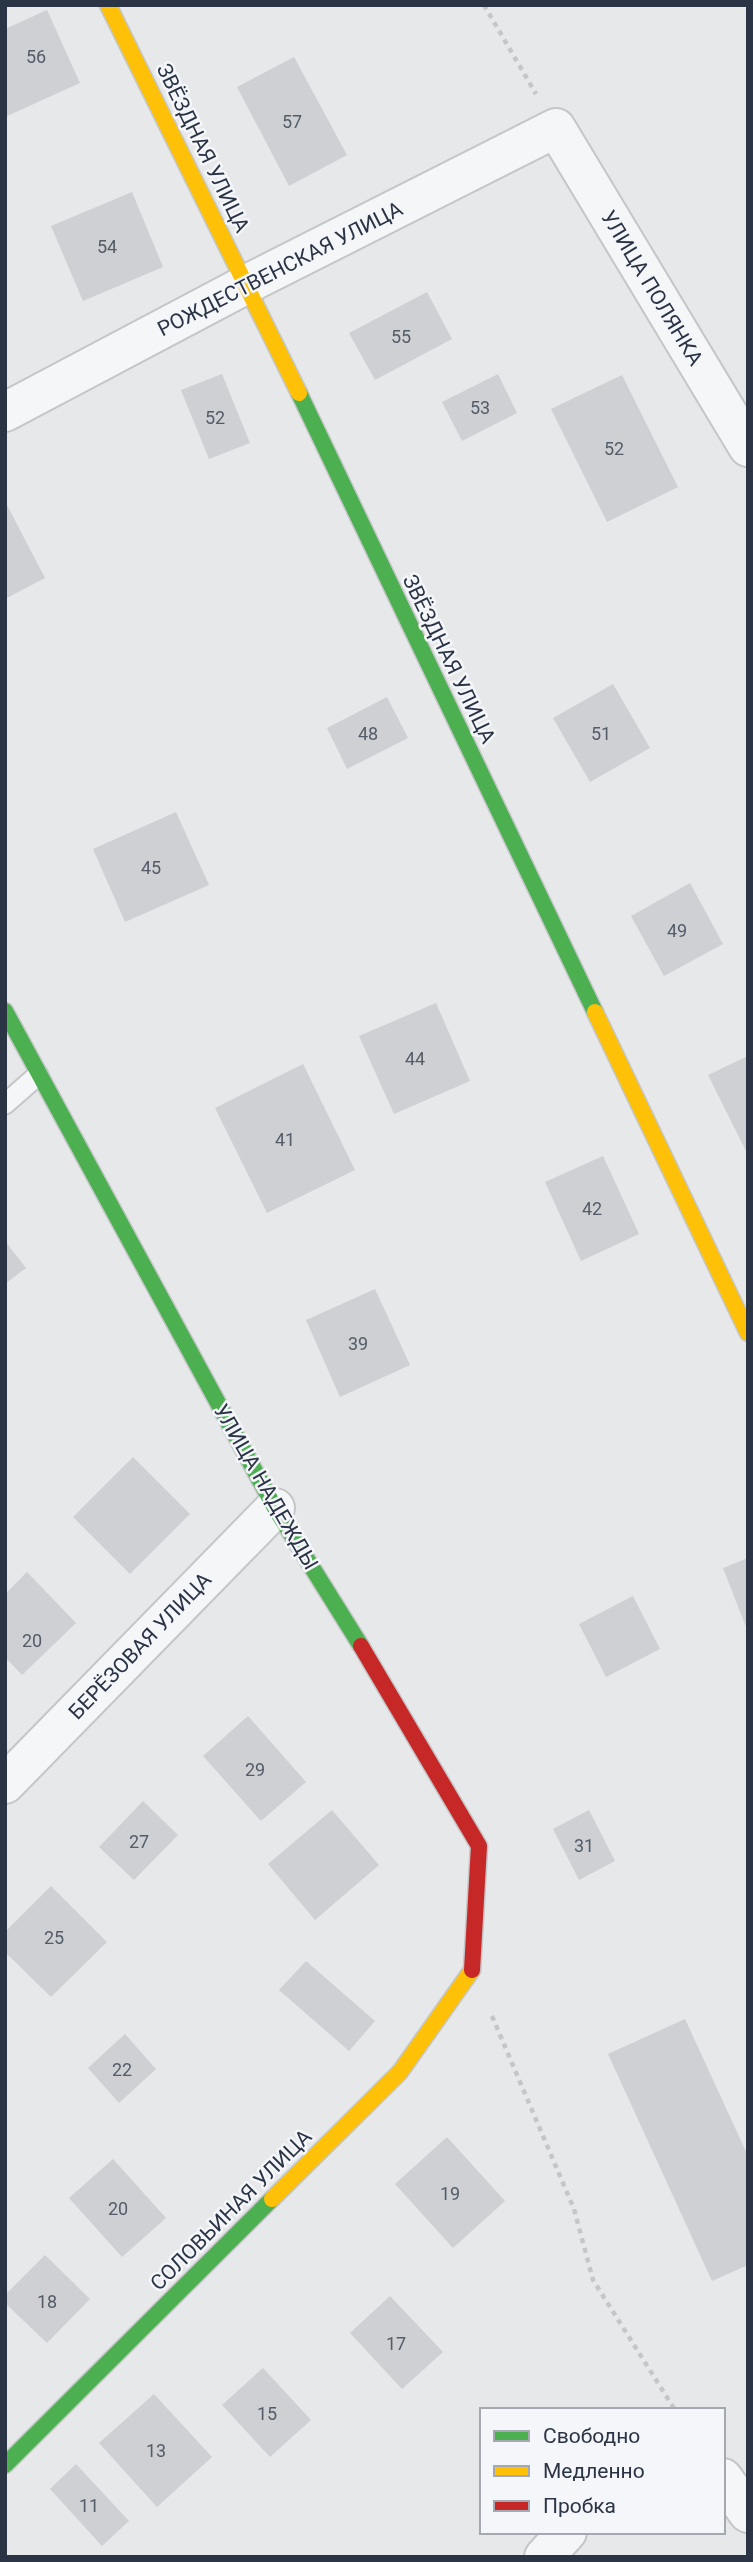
<svg xmlns="http://www.w3.org/2000/svg" width="753" height="2562" font-family="Roboto,sans-serif">
  <style>
    .building { fill: #ced0d3 }
    .lines { fill: none; stroke-linecap: round; stroke-linejoin: round }
    .lane-casing { stroke: #c4c6c8; stroke-width: 23 }
    .street-casing { stroke: #c4c6c8; stroke-width: 42 }
    .fast-casing { stroke: #c4c6c8; stroke-width: 19 }
    .slow-casing { stroke: #c4c6c8; stroke-width: 19 }
    .jam-casing { stroke: #c4c6c8; stroke-width: 19 }
    .path { stroke: #c5c6ca; stroke-width: 4.5; stroke-dasharray: 5 5; stroke-linecap: butt }
    .lane { stroke: #f5f6f7; stroke-width: 19 }
    .street { stroke: #f5f6f7; stroke-width: 38 }
    .fast { stroke: #4caf50; stroke-width: 16 }
    .slow { stroke: #ffc107; stroke-width: 16 }
    .jam { stroke: #c62828; stroke-width: 16 }
    .labels { text-anchor: middle; dominant-baseline: central; stroke-width: 5; stroke-linejoin: round; paint-order: stroke }
    .number-label { font-size: 18px; fill: #545c69 }
    .street-label { font-size: 21px; fill: #2b3445; stroke: #f4f6f9 }
  </style>
  <rect width="100%" height="100%" fill="#e6e8ea"/>
  <g class="building">
    <path d="M47 10 80 83 5 117V29Z"/>
    <path d="M294 57 347 155 289 186 237 87Z"/>
    <path d="M132 192 163 267 83 301 51 226Z"/>
    <path d="M427 292 452 339 375 380 349 333Z"/>
    <path d="M222 374 250 443 209 459 181 390Z"/>
    <path d="M498 374 517 413 462 441 442 402Z"/>
    <path d="M622 375 678 487 607 522 551 409Z"/>
    <path d="M5 501 45 578 5 599Z"/>
    <path d="M613 684 650 748 590 782 553 718Z"/>
    <path d="M387 697 408 738 347 769 327 728Z"/>
    <path d="M176 812 209 885 125 922 93 849Z"/>
    <path d="M690 883 723 944 664 976 631 916Z"/>
    <path d="M436 1003 470 1081 394 1114 359 1036Z"/>
    <path d="M748 1056V1155L708 1075Z"/>
    <path d="M303 1064 355 1170 267 1213 215 1108Z"/>
    <path d="M603 1156 639 1234 581 1261 545 1182Z"/>
    <path d="M5 1241 26 1268 5 1284Z"/>
    <path d="M375 1289 410 1365 340 1397 306 1320Z"/>
    <path d="M133 1457 190 1514 130 1574 73 1517Z"/>
    <path d="M748 1558V1632L723 1568Z"/>
    <path d="M27 1572 76 1623 22 1675 5 1657V1594Z"/>
    <path d="M633 1596 660 1649 606 1677 579 1624Z"/>
    <path d="M248 1716 306 1782 261 1821 203 1756Z"/>
    <path d="M143 1801 178 1835 134 1880 99 1847Z"/>
    <path d="M332 1810 379 1865 315 1920 268 1864Z"/>
    <path d="M589 1810 615 1861 579 1880 553 1829Z"/>
    <path d="M51 1886 107 1942 51 1997 5 1952V1932Z"/>
    <path d="M306 1961 375 2021 349 2051 279 1990Z"/>
    <path d="M685 2019 748 2156V2265L712 2281 608 2054Z"/>
    <path d="M125 2034 156 2069 119 2103 88 2068Z"/>
    <path d="M447 2137 505 2201 453 2248 395 2184Z"/>
    <path d="M113 2159 166 2218 122 2257 69 2198Z"/>
    <path d="M45 2255 90 2299 47 2343 5 2303V2295Z"/>
    <path d="M390 2296 443 2352 402 2389 350 2333Z"/>
    <path d="M263 2368 311 2420 270 2457 222 2405Z"/>
    <path d="M154 2394 212 2457 157 2507 99 2443Z"/>
    <path d="M76 2464 129 2521 102 2546 50 2489Z"/>
  </g>
  <g class="lines">
    <defs>
      <path id="lane" d="M5 1104 38 1075"/>
      <g id="street">
        <path d="M5 412 247 284 556 128 748 447"/>
        <path d="M5 1784 275 1508"/>
        <path d="M723 2478 748 2513"/>
        <path d="M544 2557 567 2532"/>
      </g>
      <g id="fast">
        <path d="M299 393 595 1012"/>
        <path d="M5 1011 275 1508 361 1646"/>
        <path d="M5 2465 272 2199"/>
      </g>
      <g id="slow">
        <path d="M108 5 299 393"/>
        <path d="M595 1012 748 1333"/>
        <path d="M272 2199 400 2072 472 1970"/>
      </g>
      <path id="jam" d="M361 1646 479 1846 472 1970"/>
    </defs>
    <use href="#lane" class="lane-casing"/>
    <use href="#street" class="street-casing"/>
    <use href="#fast" class="fast-casing"/>
    <use href="#slow" class="slow-casing"/>
    <use href="#jam" class="jam-casing"/>
    <g class="path">
      <path d="M484 5 536 94"/>
      <path d="M492 2016 574 2209 593 2280 675 2410"/>
    </g>
    <use href="#lane" class="lane"/>
    <use href="#street" class="street"/>
    <use href="#fast" class="fast"/>
    <use href="#slow" class="slow"/>
    <use href="#jam" class="jam"/>
  </g>
  <g class="labels">
    <g class="number-label">
      <text x="36" y="56">56</text>
      <text x="292" y="121">57</text>
      <text x="107" y="246">54</text>
      <text x="401" y="336">55</text>
      <text x="480" y="407">53</text>
      <text x="215" y="417">52</text>
      <text x="614" y="448">52</text>
      <text x="368" y="733">48</text>
      <text x="601" y="733">51</text>
      <text x="151" y="867">45</text>
      <text x="677" y="930">49</text>
      <text x="415" y="1058">44</text>
      <text x="285" y="1139">41</text>
      <text x="592" y="1208">42</text>
      <text x="358" y="1343">39</text>
      <text x="32" y="1640">20</text>
      <text x="255" y="1769">29</text>
      <text x="139" y="1841">27</text>
      <text x="584" y="1845">31</text>
      <text x="54" y="1937">25</text>
      <text x="122" y="2069">22</text>
      <text x="450" y="2193">19</text>
      <text x="118" y="2208">20</text>
      <text x="47" y="2301">18</text>
      <text x="396" y="2343">17</text>
      <text x="267" y="2413">15</text>
      <text x="156" y="2450">13</text>
      <text x="89" y="2505">11</text>
    </g>
    <g class="street-label">
      <text transform="translate(203 148) rotate(64)">ЗВЁЗДНАЯ УЛИЦА</text>
      <text transform="translate(280 269) rotate(-27)">РОЖДЕСТВЕНСКАЯ УЛИЦА</text>
      <text transform="translate(652 288) rotate(59)">УЛИЦА ПОЛЯНКА</text>
      <text transform="translate(449 659) rotate(64)">ЗВЁЗДНАЯ УЛИЦА</text>
      <text transform="translate(266 1487) rotate(60)">УЛИЦА НАДЕЖДЫ</text>
      <text transform="translate(140 1646) rotate(-46)">БЕРЁЗОВАЯ УЛИЦА</text>
      <text transform="translate(231 2210) rotate(-45)">СОЛОВЬИНАЯ УЛИЦА</text>
    </g>
  </g>
  <rect width="753" height="2562" fill="none" stroke="#2b3445" stroke-width="14"/>
  <rect x="480" y="2408" width="245" height="126" fill="#f4f6f9" stroke="#a4a8b1" stroke-width="2"/>
  <rect x="494" y="2431" width="35" height="10" fill="#4caf50" stroke="#a4a8b1" stroke-width="2"/>
  <text x="543" y="2443" font-size="21" fill="#2b3445">Свободно</text>
  <rect x="494" y="2466" width="35" height="10" fill="#ffc107" stroke="#a4a8b1" stroke-width="2"/>
  <text x="543" y="2478" font-size="21" fill="#2b3445">Медленно</text>
  <rect x="494" y="2501" width="35" height="10" fill="#c62828" stroke="#a4a8b1" stroke-width="2"/>
  <text x="543" y="2513" font-size="21" fill="#2b3445">Пробка</text>
</svg>
